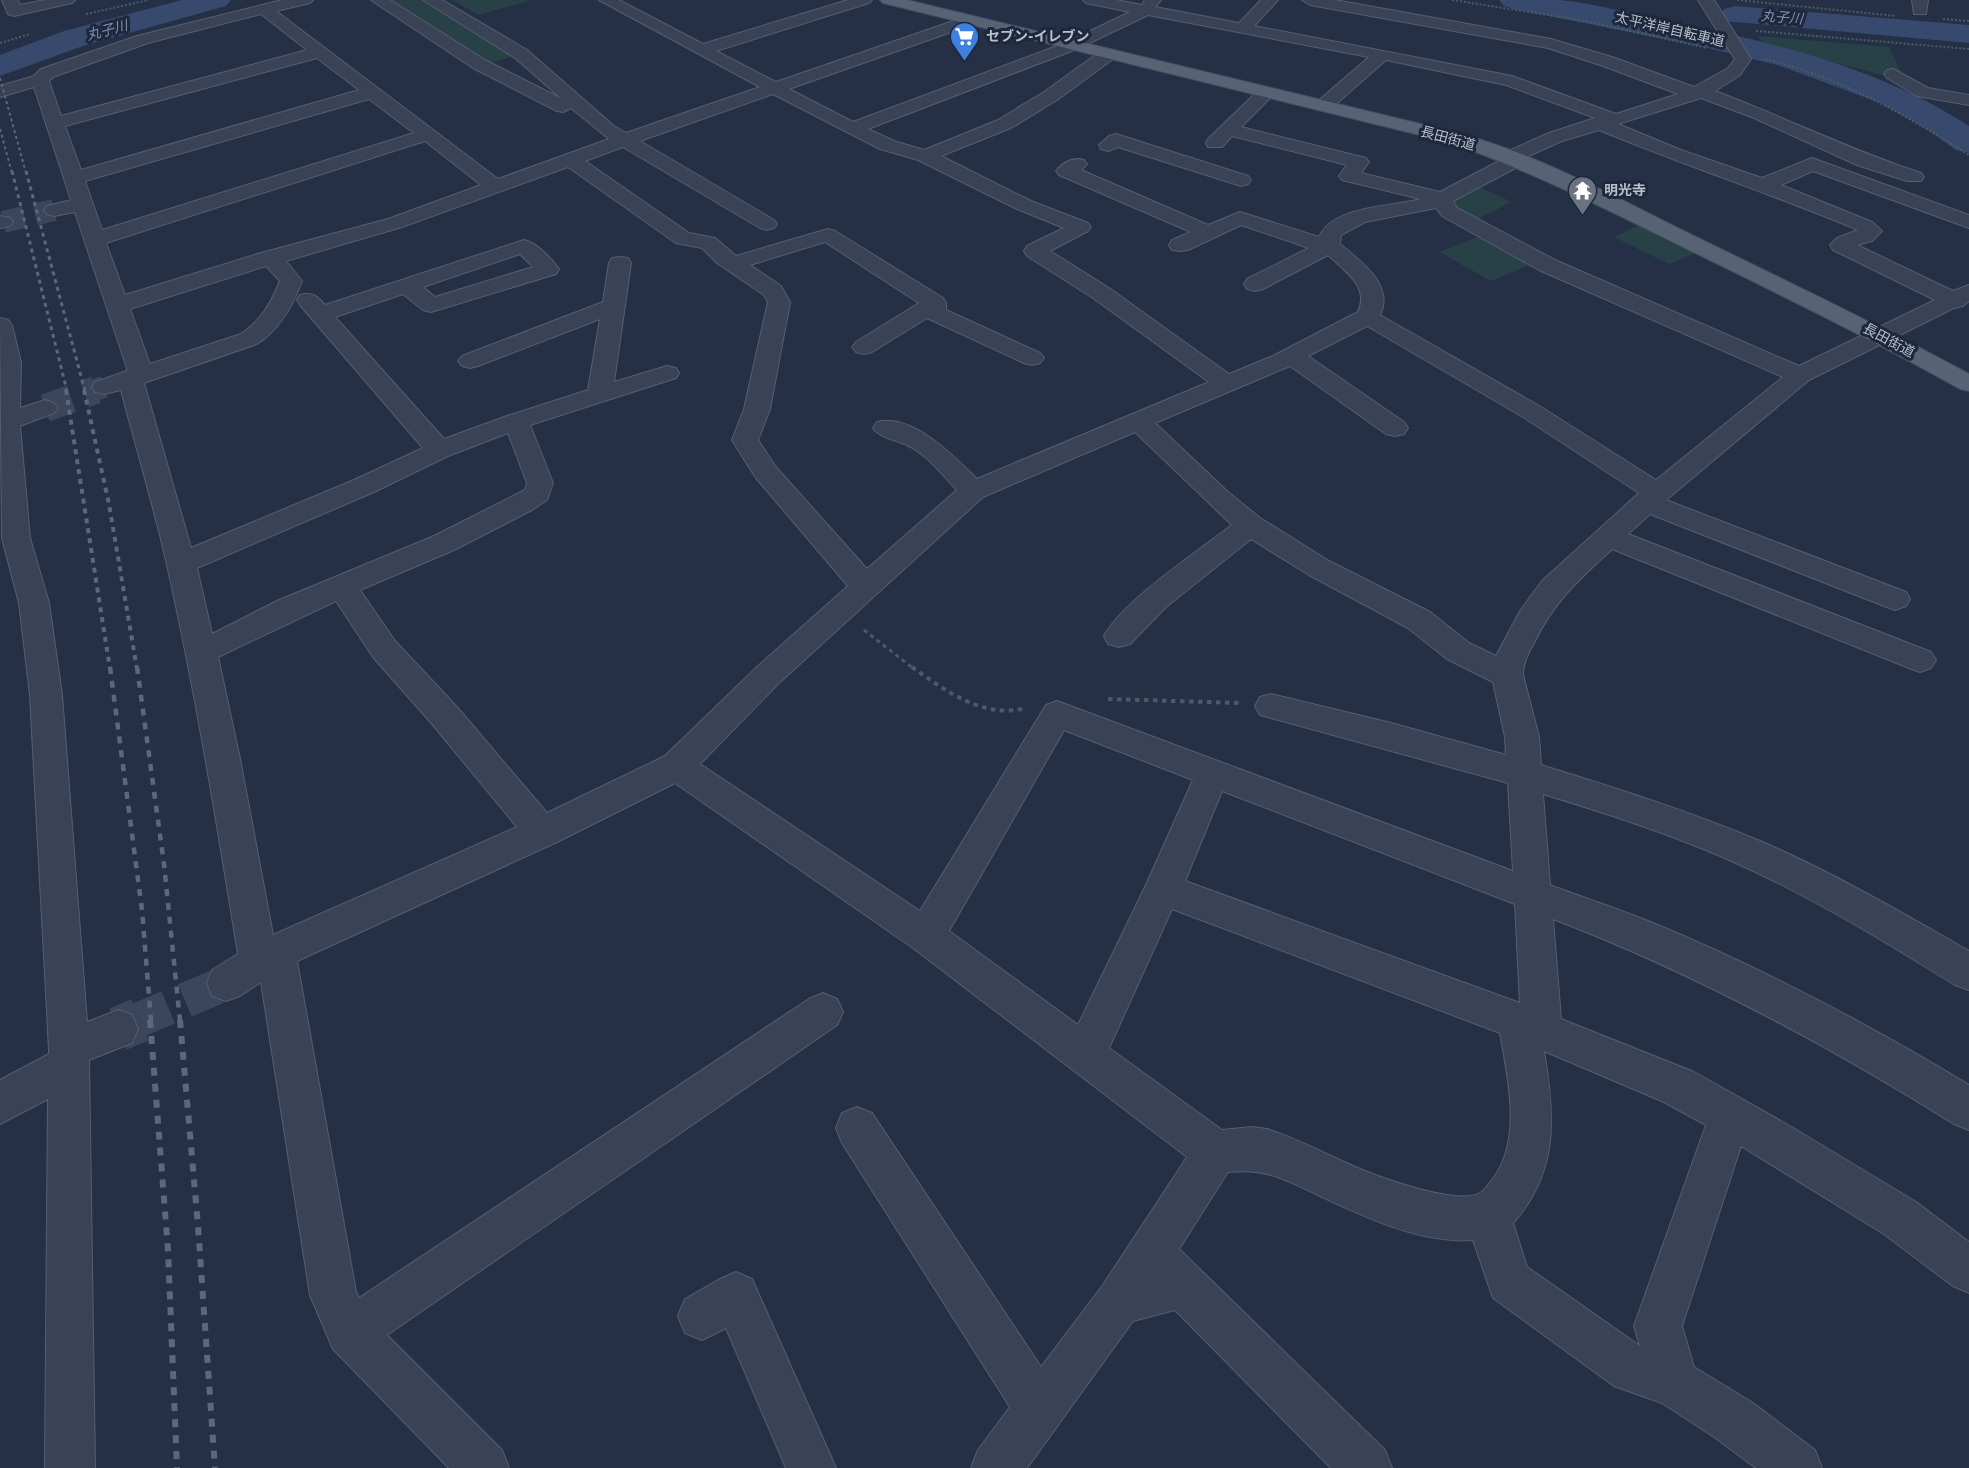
<svg xmlns="http://www.w3.org/2000/svg" width="1969" height="1468" font-family="Montserrat,'Noto Sans JP',sans-serif">
  <style>
    .green { fill: #274147 }
    .lines { fill: none; stroke-linecap: round; stroke-linejoin: round }
    .river { fill: #374a6e; fill-rule: evenodd }
    .minor-tunnel-far3 { stroke: #3b455b; stroke-width: 22; stroke-dasharray: 22 11; stroke-linecap: butt }
    .minor-tunnel-far2 { stroke: #3b455b; stroke-width: 28; stroke-dasharray: 28 14; stroke-linecap: butt }
    .minor-tunnel-far1 { stroke: #3b455b; stroke-width: 35; stroke-dasharray: 35 18; stroke-linecap: butt }
    .minor-tunnel { stroke: #3b455b; stroke-width: 45; stroke-dasharray: 45 22; stroke-linecap: butt }
    .minor-casing { stroke: #565e70; stroke-width: 2 }
    .major-casing { stroke: #444c5f; stroke-width: 2 }
    .path-far2 { stroke: #465e63; stroke-width: 2; stroke-dasharray: 2 2; stroke-linecap: butt }
    .path-far1 { stroke: #465e63; stroke-width: 3; stroke-dasharray: 4 4; stroke-linecap: butt }
    .path { stroke: #465e63; stroke-width: 4; stroke-dasharray: 4.5 4.5; stroke-linecap: butt }
    .minor { fill: #3a4356; fill-rule: evenodd }
    .major { fill: #586275; fill-rule: evenodd }
    .rail-far4 { stroke: #5c667d; stroke-width: 2; stroke-dasharray: 3 3; stroke-linecap: butt }
    .rail-far3 { stroke: #5c667d; stroke-width: 3; stroke-dasharray: 4 4; stroke-linecap: butt }
    .rail-far2 { stroke: #5c667d; stroke-width: 4; stroke-dasharray: 5 5; stroke-linecap: butt }
    .rail-far1 { stroke: #5c667d; stroke-width: 4.5; stroke-dasharray: 7 7; stroke-linecap: butt }
    .rail { stroke: #5c667d; stroke-width: 6; stroke-dasharray: 8 8; stroke-linecap: butt }
    .labels { text-anchor: middle; dominant-baseline: central; stroke-width: 6; stroke-linejoin: round; paint-order: stroke }
    .far-water-label { font-size: 14px; font-style: italic; fill: #7c91b8; stroke: #1e283b }
    .far-street-label { font-size: 14px; fill: #b8bfcf; stroke: #1e283b }
    .far-poi-label { font-size: 14px; font-weight: bold; fill: #b8bfcf; stroke: #1e283b; text-anchor: start }
  </style>
  <rect width="100%" height="100%" fill="#253046"/>
  <g class="green">
    <path d="M386 0H421L506 50 511 57 489 63Z"/>
    <path d="M453 0H532L478 15Z"/>
    <path d="M1758 36 1889 47 1902 74 1886 76 1763 44Z"/>
    <path d="M1479 187 1512 202 1473 221 1448 202Z"/>
    <path d="M1639 225 1697 253 1669 264 1614 237Z"/>
    <path d="M1483 235 1537 262 1491 281 1439 252Z"/>
  </g>
  <g class="lines">
    <g class="river">
      <path d="M182 0H231L226 6 86 45 0 76V55L64 31Z"/>
      <path d="M1499 0C1519 0 1539 0 1559 0 1596 3 1634 15 1670 22 1774 42 1880 68 1969 126V153L1956 150 1927 129 1880 103 1781 66 1700 46 1514 9 1504 6Z"/>
      <path d="M1735 6 1969 25V43L1724 21 1720 15 1724 9Z"/>
    </g>
    <g class="minor-tunnel-far3">
      <path d="M3 222 54 210"/>
      <path d="M92 391 104 387"/>
    </g>
    <path class="minor-tunnel-far2" d="M45 408 96 390"/>
    <path class="minor-tunnel-far1" d="M136 1021 226 983"/>
    <path class="minor-tunnel" d="M118 1029 140 1020"/>
    <defs>
      <g id="minor">
        <path d="M2 0H18L20 5 45 0H75L72 3 14 16 8 14Z"/>
        <path d="M282 0H313L310 3 276 11 498 179 609 139 571 108 563 112 557 111 473 68 371 0H390L485 60 562 99 515 58 423 0H442L527 50 614 126 626 133 760 87 599 0H619L703 44 848 0H872L869 3 716 51 776 82 962 18H974L976 21 974 24 789 89 853 122 1065 43 1130 12 1086 3 1083 0H1116L1142 5 1145 0H1161L1155 7 1239 23 1261 0H1278L1254 26 1512 76 1616 114 1678 94 1603 66 1548 48 1310 5 1302 0H1335L1551 39 1615 58 1694 87 1728 68 1735 59 1698 0H1714L1751 59 1740 75 1715 91C1784 117 1850 150 1921 173L1924 177 1921 181H1907L1857 165 1754 118 1701 98 1618 124 1681 150 1762 178 1812 158 1969 215V228L1813 171 1781 185 1872 222 1882 231 1872 241 1857 245 1953 291 1969 285V301L1963 306 1954 308 1809 380 1666 500 1906 592 1910 599 1906 606 1895 610 1884 606 1650 514 1628 534 1931 652 1936 660 1931 668 1920 672 1909 668 1612 549C1578 581 1556 599 1535 641 1529 652 1523 662 1523 675L1539 737 1541 765C1615 788 1689 811 1760 841 1832 872 1901 912 1969 951V990L1955 985C1884 941 1812 897 1736 863 1674 835 1608 814 1543 794L1550 885C1584 898 1619 909 1653 923 1762 968 1868 1024 1969 1085V1130L1954 1124C1826 1044 1694 973 1553 919L1561 1019 1694 1072 1788 1125 1916 1202 1969 1242V1293L1953 1286 1884 1234 1741 1146 1682 1326 1694 1367 1753 1403 1815 1450 1822 1468H1756L1717 1439 1662 1403 1614 1386 1493 1298 1473 1240C1421 1244 1365 1217 1320 1196 1286 1180 1267 1168 1228 1172L1179 1249 1385 1450 1392 1468H1331L1175 1310 1133 1321 1027 1468H971L978 1450 1010 1407 842 1143 836 1128 842 1113 857 1107 872 1113 1041 1367 1103 1285 1187 1157 913 948 675 783 555 843 297 961 356 1292 359 1298 809 999 823 993 837 999 843 1012 837 1025 387 1335 502 1450 509 1468H449L333 1349 310 1295 261 982 240 996 226 1001 212 996 207 983 212 970 238 954C217 824 196 694 167 565 154 506 136 448 121 390L104 394 95 392 92 387 95 382 127 371V368L75 212 54 216 47 214 44 210 47 206 71 200 34 87 0 97V86L34 76 41 69 137 36ZM261 14 307 50 61 116 49 81 53 77 148 43ZM1148 15 1369 57 1317 102 1314 106 1317 110H1329L1386 60 1506 85 1595 118 1549 133 1504 153 1503 159 1440 192 1361 173 1369 162 1366 158 1241 127 1275 93 1272 89H1260L1208 139 1206 143 1208 147H1222L1232 136 1347 165 1339 176 1342 180 1421 199C1391 207 1334 205 1319 237L1240 212 1208 225 1081 170 1087 164 1084 160C1073 157 1063 162 1056 171L1059 175 1191 232 1172 240 1169 245 1172 250 1180 251 1188 250 1241 225 1309 248 1247 279 1244 284 1247 289 1255 291 1263 289 1328 255C1345 271 1370 287 1358 312L1273 356 1229 374 1109 288 1050 251 1088 231 1091 227 1088 223 1031 201 941 156 1011 128 1057 100 1113 59 1115 55 1113 51H1101L1044 92 998 120 924 150 894 141 868 129 1077 49ZM317 58 359 90 81 170 65 126ZM773 94 880 149 918 160 1017 209 1064 228 1027 246 1024 251 1027 256 1093 298 1209 382 977 479C954 456 912 413 877 422L873 428C880 438 896 440 907 445 927 454 942 475 957 490L867 569 775 466 758 440 770 409 790 302 781 286 750 265 825 242 919 303 856 342 852 347 856 352 864 354 872 352 927 318 1024 363 1032 365 1040 363 1044 358 1040 353 946 310V303L943 298 835 231 828 229 821 231 736 256 715 238 689 233 585 161 623 147 760 228 767 230 774 228 777 224 774 220 640 141ZM369 99 414 133 102 230 85 181ZM1599 130C1686 166 1772 194 1858 230L1837 238 1830 245 1833 250 1935 300 1799 366 1555 260 1457 208 1453 201 1523 164 1524 158 1562 141ZM425 141 481 185 388 219 261 253 125 295 106 243ZM568 167 676 243 702 248 717 263 764 295 768 302 744 409 732 440 756 478 848 586 757 667 665 756 547 813 457 707 395 641 360 590 454 550 532 510 547 500 553 483 530 425 676 378 679 373 676 368 667 366 614 382 631 263 628 258 620 257 612 258 609 263 603 302 462 356 458 361 462 366 470 368 478 366 600 319 588 390 507 416 444 439 335 317 403 294 423 310 431 312 556 274 559 269C551 258 537 243 524 240L325 305C317 296 313 292 300 295L297 300 300 305 423 448 354 480 191 548 144 383 257 344C280 329 293 306 302 281L286 261 402 227ZM1436 208 1442 216 1539 270 1783 377 1656 480 1541 407 1380 315C1395 285 1360 261 1340 244L1341 235 1365 222ZM520 254 533 267 435 297 423 287ZM266 266 280 281C271 303 261 321 241 334L150 364 130 309ZM1367 326 1523 417 1639 493 1542 581 1520 611 1496 656 1469 643 1430 612 1329 561 1260 518 1228 492 1155 423 1290 366 1386 434 1395 436 1404 434 1408 428 1404 422 1308 356ZM1135 432 1232 525C1197 552 1124 600 1104 636L1108 644 1119 647 1130 644 1166 607 1251 539 1309 575 1408 628 1447 659 1493 682 1505 737 1506 755 1391 723 1271 694 1260 697 1255 706 1260 715 1508 783 1513 871 1057 701 1046 705 920 911 700 764 779 683 983 497ZM508 433 527 483 525 490 434 536 277 601 212 634 197 568 374 492 448 456ZM336 601 373 657 433 725 517 827 273 935 240 759 218 657ZM1064 730 1193 780 1146 885 1078 1025 949 931ZM1222 791 1515 904 1520 1003 1185 881ZM1172 909 1500 1033C1508 1079 1523 1140 1492 1180 1489 1184 1484 1191 1480 1193 1458 1206 1382 1178 1360 1169 1329 1156 1299 1139 1267 1129L1252 1127 1222 1130 1109 1048ZM1544 1051 1664 1102 1706 1125 1634 1326 1640 1346 1527 1267 1513 1223C1559 1172 1555 1115 1544 1051Z"/>
        <path d="M1912 0H1928L1926 14H1914Z"/>
        <path d="M1893 69 1928 88 1969 95V105L1917 96 1887 78 1884 74 1887 70Z"/>
        <path d="M1116 134 1248 176 1251 180 1248 184 1241 186 1118 147 1108 151 1101 149 1099 145 1109 136Z"/>
        <path d="M0 216 10 218 13 222 10 226 0 228Z"/>
        <path d="M0 318 8 320 12 325 21 363 20 408 45 400 54 403 58 408 54 413 20 426 30 538 49 603 62 695 87 1022 118 1010 132 1015 138 1029 132 1043 89 1060 95 1468H45L48 1099 0 1124V1080L49 1054V1049L30 695 19 603 2 538Z"/>
        <path d="M736 1272 752 1279 836 1468H786L726 1328 702 1340 685 1333 678 1316 685 1299 720 1279Z"/>
      </g>
      <path id="major" d="M880 0H907L1454 132C1536 153 1613 196 1688 233 1782 279 1877 324 1969 374V391L1960 389C1869 338 1775 292 1681 246 1604 208 1529 170 1448 142L883 3Z"/>
    </defs>
    <use href="#minor" class="minor-casing"/>
    <use href="#major" class="major-casing"/>
    <g class="path-far2">
      <path d="M1452 0 1580 20 1707 48"/>
      <path d="M1737 0 1896 16"/>
      <path d="M86 14 149 0"/>
      <path d="M1943 19 1969 21"/>
      <path d="M1756 31 1969 49"/>
      <path d="M0 43 30 34"/>
      <path d="M1765 59C1840 77 1904 114 1969 155"/>
    </g>
    <path class="path-far1" d="M864 630 914 669"/>
    <g class="path">
      <path d="M912 667C946 691 980 717 1023 709"/>
      <path d="M1108 699 1241 703"/>
    </g>
    <use href="#minor" class="minor"/>
    <use href="#major" class="major"/>
    <g class="rail-far4">
      <path d="M0 78 26 173"/>
      <path d="M0 129 12 173"/>
    </g>
    <g class="rail-far3">
      <path d="M12 171 67 391"/>
      <path d="M26 171 85 391"/>
    </g>
    <g class="rail-far2">
      <path d="M66 390 110 669"/>
      <path d="M84 390 109 504 137 669"/>
    </g>
    <g class="rail-far1">
      <path d="M110 667 142 910 151 1021"/>
      <path d="M137 667 164 864 180 1021"/>
    </g>
    <g class="rail">
      <path d="M150 1020 168 1250 177 1468"/>
      <path d="M180 1020 198 1226 215 1468"/>
    </g>
  </g>
  <defs>
    <symbol id="supermarket-pin" viewBox="-11 -11 22 30"><path d="M0 17L-7.5 6A9.5 9.5 0 1 1 7.5 6Z" fill="#3f7fe0" stroke="#1e283b"/><path d="M-6-5.5h2.5l.6 2H6L4.5 2H-2.5L-4.4-4H-6ZM-1.5 3.2a1.3 1.3 0 1 0 .1 0ZM3 3.2a1.3 1.3 0 1 0 .1 0Z" fill="#fff"/></symbol>
    <symbol id="temple-pin" viewBox="-11 -11 22 30"><path d="M0 17L-7.5 6A9.5 9.5 0 1 1 7.5 6Z" fill="#6b7280" stroke="#1e283b"/><path d="M0-6L5-2H3V0L6.5 2.5H4V6H1.5V3h-3V6H-4V2.5H-6.5L-3 0V-2H-5Z" fill="#fff"/></symbol>
  </defs>
  <g fill-rule="evenodd">
    <use href="#supermarket-pin" x="948" y="20" width="33" height="45"/>
    <use href="#temple-pin" x="1566" y="174" width="33" height="45"/>
  </g>
  <g class="labels">
    <g class="far-water-label">
      <text transform="translate(1782 17) rotate(5)">丸子川</text>
      <text transform="translate(107 30) rotate(-15)">丸子川</text>
    </g>
    <g class="far-street-label">
      <text transform="translate(1670 29) rotate(13)">太平洋岸自転車道</text>
      <text transform="translate(1448 138) rotate(15)">長田街道</text>
      <text transform="translate(1889 340) rotate(28)">長田街道</text>
    </g>
    <g class="far-poi-label">
      <text x="986" y="36">セブン-イレブン</text>
      <text x="1604" y="190">明光寺</text>
    </g>
  </g>
</svg>
